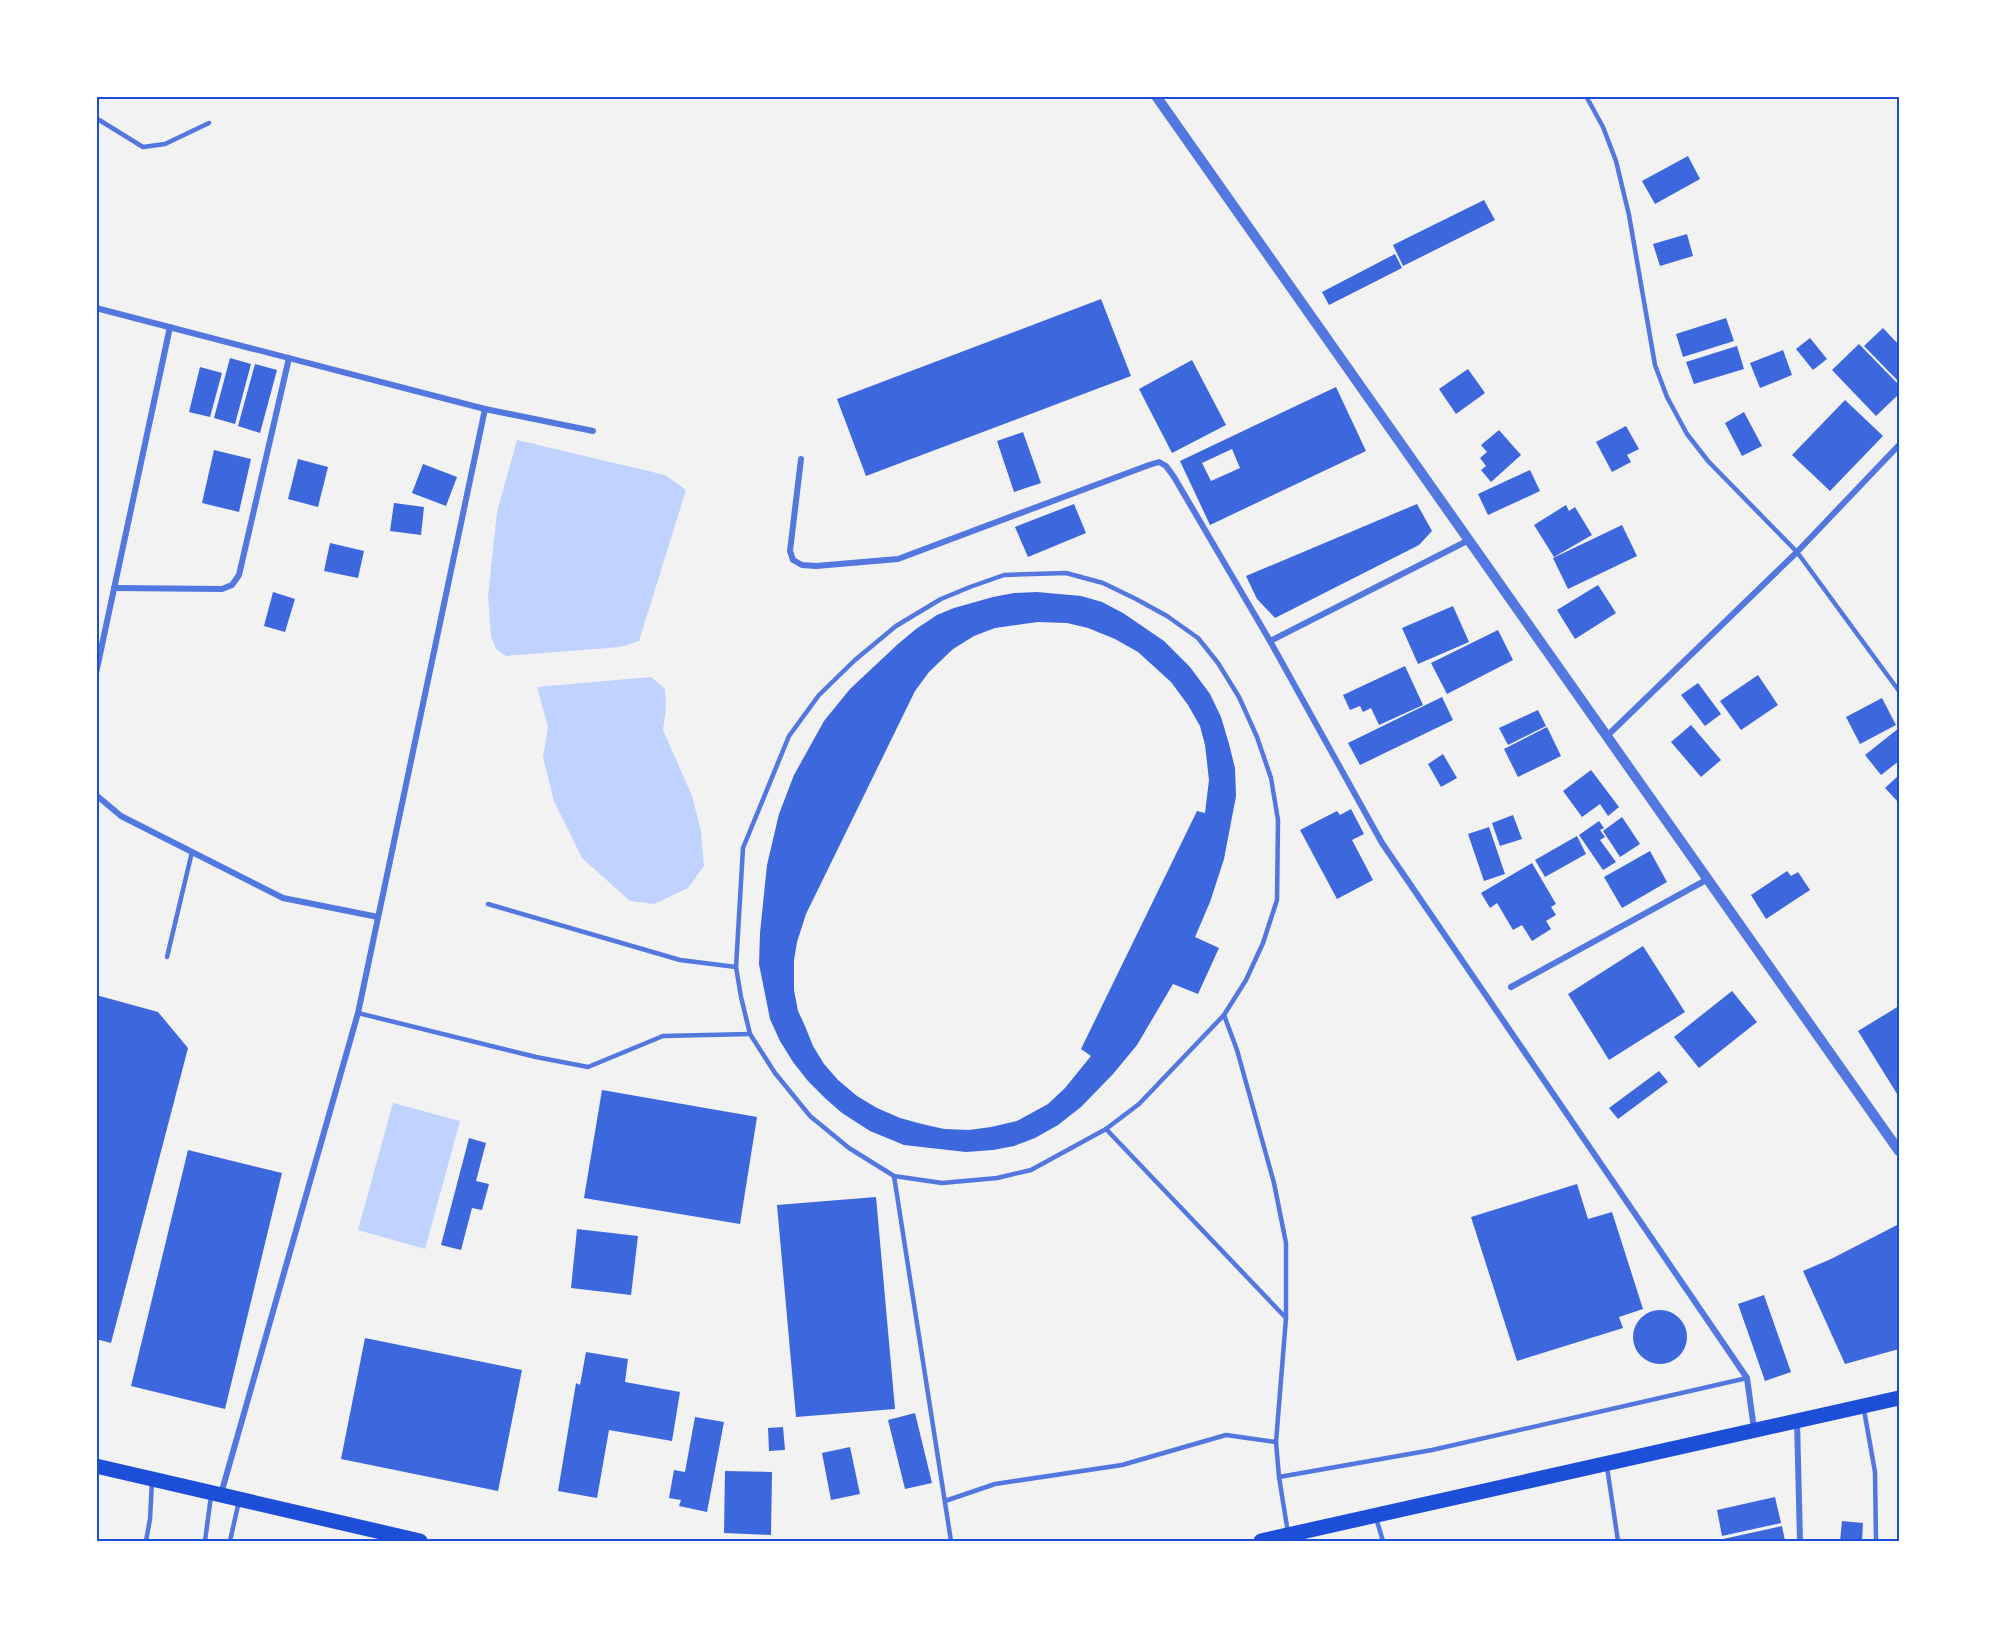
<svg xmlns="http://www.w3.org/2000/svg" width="1995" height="1637" font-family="Signika,sans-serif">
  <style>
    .water { fill: #bfd3fe }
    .building { fill: #3d67dc; fill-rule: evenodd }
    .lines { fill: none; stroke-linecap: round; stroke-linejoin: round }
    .service { stroke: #5277de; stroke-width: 4.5 }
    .minor { stroke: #5277de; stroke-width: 6 }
    .tertiary { stroke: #5277de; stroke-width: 10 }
    .primary { stroke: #1d4ed8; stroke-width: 15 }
    .neatline { fill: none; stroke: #1d4ed8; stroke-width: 2 }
  </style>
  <rect width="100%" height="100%" fill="#f2f2f2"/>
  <g class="water">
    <path d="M517 440 665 475 686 490 639 641 620 647 506 656 496 649 491 636 488 597 497 512Z"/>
    <path d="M651 677 665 689 666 708 663 730 692 796 701 831 704 866 688 888 654 904 630 901 582 858 554 801 543 757 548 727 537 687Z"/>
    <path d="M393 1103 460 1121 425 1249 358 1230Z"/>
  </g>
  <g class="building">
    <path d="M1688 156 1700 179 1655 204 1642 181Z"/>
    <path d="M1484 200 1495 220 1403 266 1393 245Z"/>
    <path d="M1687 234 1693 256 1660 266 1653 244Z"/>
    <path d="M1395 254 1402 268 1329 305 1322 292Z"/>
    <path d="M1101 299 1131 376 866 476 837 399Z"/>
    <path d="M1726 318 1734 341 1683 357 1676 334Z"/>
    <path d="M1883 328 1899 345V382L1864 346Z"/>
    <path d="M1810 338 1827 359 1813 370 1796 349Z"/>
    <path d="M1859 344 1899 385V394L1876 416 1832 370Z"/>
    <path d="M1737 346 1744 369 1694 384 1686 362Z"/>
    <path d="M1783 350 1792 375 1760 388 1750 363Z"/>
    <path d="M230 358 251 364 235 424 214 418Z"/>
    <path d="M1192 360 1226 425 1172 453 1139 389Z"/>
    <path d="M255 364 277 370 260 433 238 426Z"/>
    <path d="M200 367 222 373 210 417 189 412Z"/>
    <path d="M1468 369 1485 393 1456 414 1439 389Z"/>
    <path d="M1336 387 1366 451 1210 525 1180 461ZM1232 449 1240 468 1211 481 1202 463Z"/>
    <path d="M1845 400 1883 436 1830 491 1792 455Z"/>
    <path d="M1744 412 1762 446 1742 456 1725 423Z"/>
    <path d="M1626 426 1639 449 1627 455 1631 462 1612 472 1596 442Z"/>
    <path d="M1499 430 1521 455 1491 482 1481 470 1486 466 1480 458 1487 452 1481 445Z"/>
    <path d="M1023 432 1041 483 1014 492 997 441Z"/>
    <path d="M214 450 251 459 239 512 202 503Z"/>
    <path d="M298 459 328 467 318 507 288 499Z"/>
    <path d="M423 464 457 477 446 506 412 493Z"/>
    <path d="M1530 470 1540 491 1488 515 1478 494Z"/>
    <path d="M394 503 424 507 421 535 390 531Z"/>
    <path d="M1074 504 1086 533 1028 557 1015 527Z"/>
    <path d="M1417 504 1432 531 1419 545 1275 618 1257 599 1246 576Z"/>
    <path d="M1566 505 1569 511 1575 507 1592 535 1554 557 1534 525Z"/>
    <path d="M1622 525 1637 556 1568 589 1553 558Z"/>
    <path d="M330 543 364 551 358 578 324 571Z"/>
    <path d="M1598 585 1616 613 1575 639 1557 610Z"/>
    <path d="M273 592 295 599 285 632 264 626Z"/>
    <path d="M1037 592 1081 596 1102 602 1123 613 1164 641 1190 667 1210 694 1221 717 1229 744 1235 768 1236 796 1224 859 1210 902 1195 937 1219 948 1198 994 1173 984 1137 1045 1113 1074 1081 1107 1058 1125 1035 1138 1014 1146 993 1150 966 1152 904 1145 870 1131 842 1113 826 1099 808 1081 793 1062 780 1041 770 1019 759 964 760 933 767 865 779 814 794 775 824 721 850 689 898 644 916 629 937 615 954 608 993 597 1014 593ZM1038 622 1067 623 1088 628 1115 639 1138 652 1171 682 1188 705 1200 726 1205 745 1209 780 1205 813 1197 811 1081 1049 1091 1056 1065 1088 1048 1104 1017 1121 991 1127 969 1130 944 1129 922 1124 900 1118 877 1108 857 1096 838 1080 824 1064 813 1046 805 1026 798 1011 794 990V960L797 942 806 914 915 691 929 672 953 649 974 636 995 628Z"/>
    <path d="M1453 606 1469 642 1418 664 1402 628Z"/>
    <path d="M1498 630 1513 660 1447 694 1431 663Z"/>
    <path d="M1405 666 1423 705 1379 725 1371 708 1363 712 1360 706 1350 710 1343 695Z"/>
    <path d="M1758 675 1778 705 1741 730 1720 701Z"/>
    <path d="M1698 683 1721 714 1705 726 1681 695Z"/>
    <path d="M1442 697 1453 720 1360 765 1348 743Z"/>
    <path d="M1882 698 1896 725 1860 744 1846 717Z"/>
    <path d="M1538 710 1546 726 1508 745 1499 728Z"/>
    <path d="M1691 725 1721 760 1701 777 1671 742Z"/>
    <path d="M1547 727 1561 756 1518 777 1504 749Z"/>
    <path d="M1899 728V761L1881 775 1865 755Z"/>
    <path d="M1443 754 1457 778 1441 787 1428 764Z"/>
    <path d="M1591 770 1619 807 1608 816 1600 804 1582 817 1563 791Z"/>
    <path d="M1899 775V803L1885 788Z"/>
    <path d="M1351 809 1364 834 1352 840 1373 880 1337 899 1300 830 1337 811 1340 815Z"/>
    <path d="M1513 815 1522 839 1500 846 1492 823Z"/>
    <path d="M1622 817 1640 844 1620 857 1603 831Z"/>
    <path d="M1599 821 1604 828 1600 830 1605 837 1600 840 1616 862 1603 870 1579 835Z"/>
    <path d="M1489 827 1505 874 1484 881 1468 834Z"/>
    <path d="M1577 836 1586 854 1545 877 1535 860Z"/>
    <path d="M1650 851 1667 882 1622 908 1604 877Z"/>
    <path d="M1532 863 1556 904 1551 907 1556 915 1546 921 1551 929 1532 941 1522 925 1513 930 1497 903 1490 908 1481 893Z"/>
    <path d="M1787 871 1791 876 1798 872 1810 890 1766 919 1751 895Z"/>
    <path d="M1643 946 1685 1012 1609 1060 1568 994Z"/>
    <path d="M1732 991 1757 1022 1699 1068 1674 1037Z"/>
    <path d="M96 995 158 1012 188 1048 111 1343 96 1339Z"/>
    <path d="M1899 1006V1097L1858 1031Z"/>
    <path d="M1659 1071 1668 1082 1618 1119 1609 1108Z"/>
    <path d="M602 1090 757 1117 740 1224 584 1198Z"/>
    <path d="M469 1138 486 1143 476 1181 489 1184 482 1210 472 1208 461 1250 441 1245Z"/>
    <path d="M188 1150 282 1173 225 1409 131 1386Z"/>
    <path d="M1577 1184 1588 1219 1612 1212 1643 1309 1619 1317 1623 1328 1517 1361 1471 1217Z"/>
    <path d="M876 1197 895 1409 796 1417 777 1205Z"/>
    <path d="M1899 1224V1349L1845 1364 1803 1271 1831 1259Z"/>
    <path d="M577 1229 638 1236 631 1295 571 1288Z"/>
    <path d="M1764 1295 1791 1372 1765 1381 1738 1304Z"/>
    <circle cx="1660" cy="1337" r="27"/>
    <path d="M365 1338 522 1370 498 1491 341 1459Z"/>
    <path d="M586 1352 628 1359 625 1382 680 1392 672 1441 609 1430 597 1498 558 1491 576 1383 580 1385Z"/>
    <path d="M915 1413 932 1483 905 1489 888 1420Z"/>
    <path d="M695 1417 724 1422 707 1512 679 1506 681 1500 669 1498 674 1470 685 1472Z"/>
    <path d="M783 1427 785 1450 769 1451 768 1428Z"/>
    <path d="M850 1447 860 1494 831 1500 822 1453Z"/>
    <path d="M725 1471 772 1472 771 1535 724 1533Z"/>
    <path d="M1775 1497 1781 1523 1722 1536 1717 1510Z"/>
    <path d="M1842 1521 1863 1523 1862 1541H1840Z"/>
    <path d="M1782 1526 1785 1541H1724L1723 1539Z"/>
  </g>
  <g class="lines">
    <g class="service">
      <path d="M1586 96 1603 127 1616 161 1629 215 1655 365 1667 397 1687 434 1708 461 1797 552 1899 691"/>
      <path d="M96 118 143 147 165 144 209 123"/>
      <path d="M1066 573 1103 583 1136 599 1167 616 1198 638 1218 663 1239 697 1257 737 1271 778 1278 820 1277 900 1263 943 1246 980 1224 1015 1139 1104 1106 1129 1031 1170 997 1178 942 1183 894 1176 849 1148 810 1116 775 1073 750 1034 741 997 736 967 743 848 789 736 819 695 855 660 896 626 941 599 970 587 1004 575Z"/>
      <path d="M488 904 680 960 736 967"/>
      <path d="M167 957 192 852"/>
      <path d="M358 1013 536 1057 588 1067 663 1036 750 1034"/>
      <path d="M1224 1015 1237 1050 1274 1183 1286 1243V1318L1276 1442 1279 1477 1288 1533"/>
      <path d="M1106 1129 1286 1318"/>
      <path d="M894 1176 951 1541"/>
      <path d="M1864 1410 1875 1472 1876 1541"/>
      <path d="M1607 1467 1618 1541"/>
      <path d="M1279 1477 1432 1450 1747 1378"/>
      <path d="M945 1501 995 1484 1122 1465 1226 1435 1276 1442"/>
      <path d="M1376 1518 1383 1541"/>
      <path d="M146 1541 150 1519 152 1481"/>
      <path d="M205 1541 211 1496"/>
      <path d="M230 1541 239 1501"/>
    </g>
    <g class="minor">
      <path d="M96 308 485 409 593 431"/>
      <path d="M801 459 790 551 793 560 802 565 816 566 898 559 1149 465 1159 462 1166 466 1174 477 1270 641"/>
      <path d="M1469 540 1270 641 1382 843 1747 1378 1754 1429"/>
      <path d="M114 588 222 589 232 585 239 575 289 358"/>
      <path d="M96 673 170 327"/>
      <path d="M1607 736 1797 552 1899 445"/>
      <path d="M96 795 121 816 283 898 378 917"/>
      <path d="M1511 987 1708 879"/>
      <path d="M1797 1421 1800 1541"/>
      <path d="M221 1494 358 1013 485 409"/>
    </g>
    <path class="tertiary" d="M1156 96 1899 1151"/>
    <g class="primary">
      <path d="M96 1466 420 1541"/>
      <path d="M1261 1541 1899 1398"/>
    </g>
  </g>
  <rect width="1995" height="1637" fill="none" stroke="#ffffff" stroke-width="195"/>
  <rect x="98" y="98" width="1800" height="1442" class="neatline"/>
</svg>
